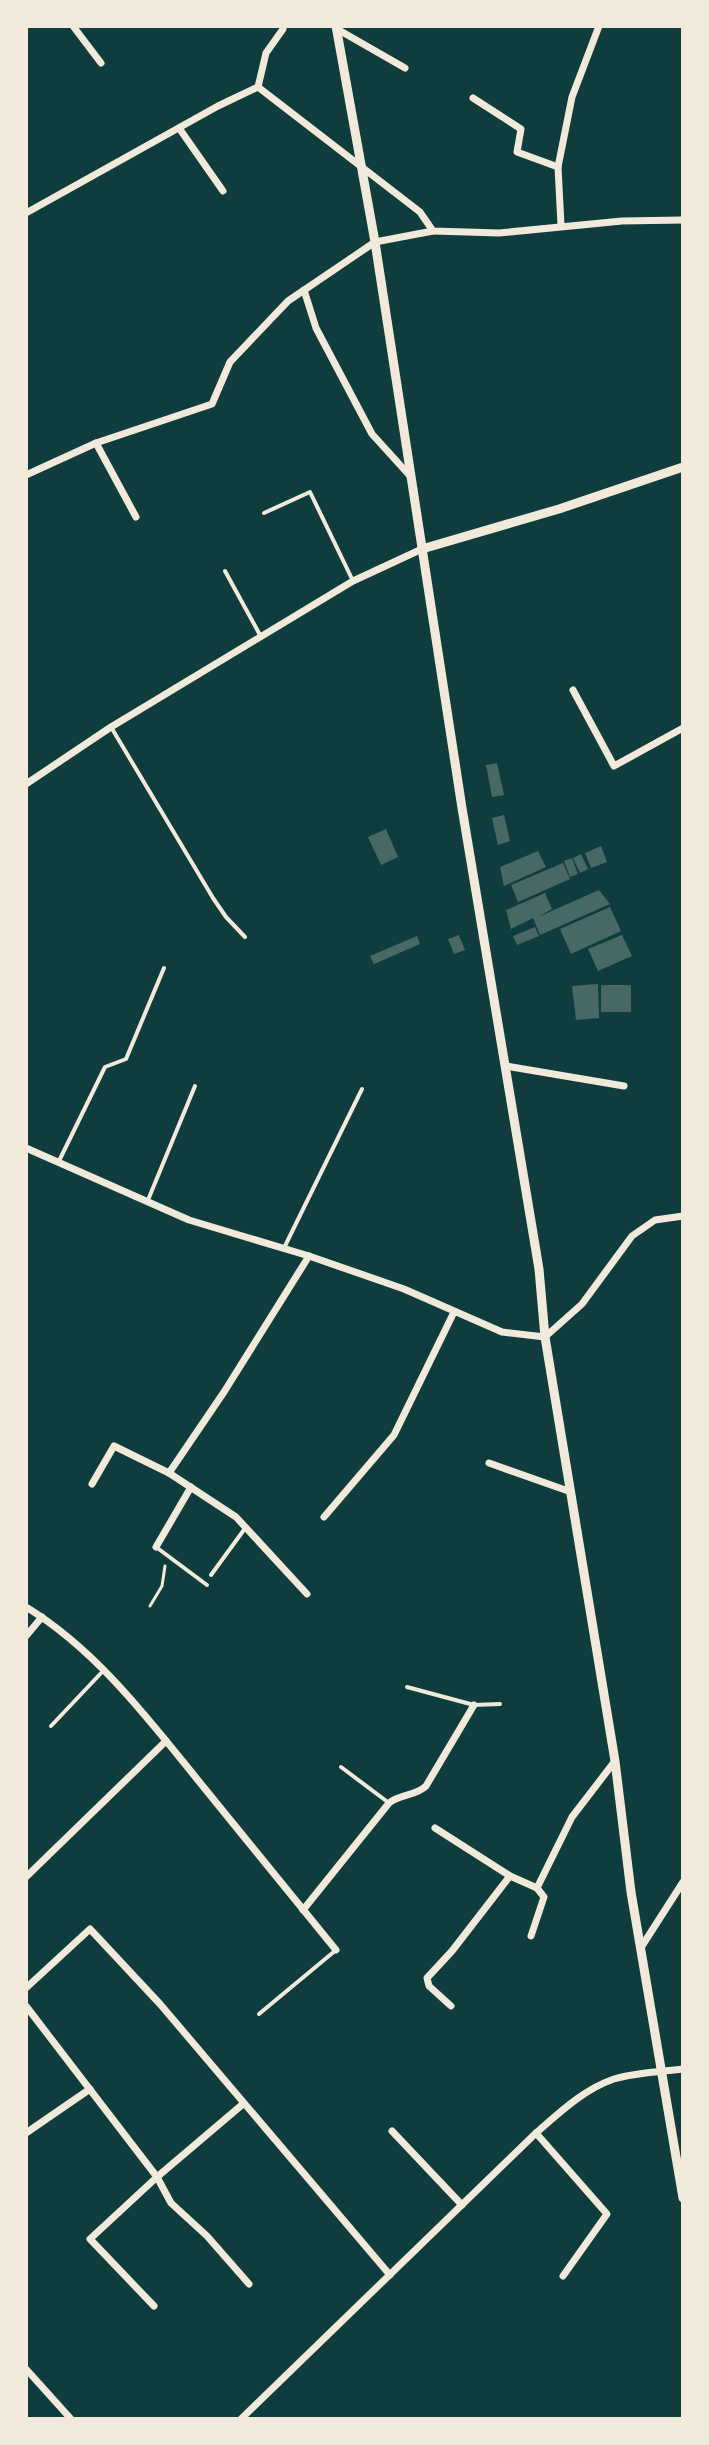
<svg xmlns="http://www.w3.org/2000/svg" width="709" height="2445" font-family="'PT Sans',sans-serif">
  <style>
    .building { fill: #486865 }
    .lines { fill: none; stroke-linecap: round; stroke-linejoin: round }
    .path { stroke: #f1e9da; stroke-width: 3 }
    .service { stroke: #f1e9da; stroke-width: 4 }
    .minor { stroke: #f1e9da; stroke-width: 7 }
    .tertiary { stroke: #f1e9da; stroke-width: 9 }
  </style>
  <rect width="100%" height="100%" fill="#0f3d3e"/>
  <g class="building">
    <path d="M497 763 504 795 492 797 486 765Z"/>
    <path d="M504 815 510 841 498 845 492 818Z"/>
    <path d="M386 829 398 857 381 865 368 837Z"/>
    <path d="M601 846 607 862 591 868 585 853Z"/>
    <path d="M538 851 546 867 504 886 500 867Z"/>
    <path d="M581 854 588 869 580 873 573 858Z"/>
    <path d="M572 858 578 874 570 877 564 861Z"/>
    <path d="M563 863 570 879 518 902 511 885Z"/>
    <path d="M599 890 610 904 540 935 533 918 511 929 506 910 545 893 552 909 538 917Z"/>
    <path d="M610 907 621 931 571 954 560 929Z"/>
    <path d="M535 927 539 936 517 945 513 936Z"/>
    <path d="M459 935 465 950 454 954 448 939Z"/>
    <path d="M622 935 632 956 598 971 588 949Z"/>
    <path d="M417 936 420 944 374 964 370 956Z"/>
    <path d="M598 984 599 1018 576 1020 572 986Z"/>
    <rect x="601" y="985" width="30" height="27"/>
  </g>
  <g class="lines">
    <path class="path" d="M150 1606 162 1586 165 1566"/>
    <g class="service">
      <path d="M264 513 310 492 353 581"/>
      <path d="M225 571 260 635"/>
      <path d="M111 727 213 898 226 917 245 937"/>
      <path d="M59 1161 105 1067 126 1059 164 968"/>
      <path d="M148 1200 195 1086"/>
      <path d="M284 1248 362 1089"/>
      <path d="M156 1547 207 1585"/>
      <path d="M211 1575 246 1527"/>
      <path d="M407 1687 474 1705 500 1704"/>
      <path d="M51 1726 103 1671"/>
      <path d="M341 1767 389 1803"/>
      <path d="M259 2014 336 1950"/>
    </g>
    <g class="minor">
      <path d="M73 26 101 63"/>
      <path d="M337 29 405 68"/>
      <path d="M258 87 420 212 433 231 499 233 622 221 683 220"/>
      <path d="M258 87 266 53 283 29V26"/>
      <path d="M473 98 521 129 517 152 558 167 561 225"/>
      <path d="M179 128 223 191"/>
      <path d="M558 167 572 97 599 26"/>
      <path d="M26 213 218 106 258 87"/>
      <path d="M304 290 316 328 372 434 411 477"/>
      <path d="M96 443 136 517"/>
      <path d="M26 475 96 443 212 404 230 362 288 301 375 242 433 231"/>
      <path d="M573 690 614 766 683 728"/>
      <path d="M26 784 111 727 353 581 422 549"/>
      <path d="M506 1066 624 1086"/>
      <path d="M26 1148 189 1220 309 1256 404 1289 502 1332 545 1337 582 1304 632 1236 655 1220 683 1216"/>
      <path d="M489 1463 571 1492"/>
      <path d="M169 1473 224 1392 309 1256"/>
      <path d="M92 1484 114 1446 169 1473 236 1517 307 1594"/>
      <path d="M324 1517 394 1435 454 1312"/>
      <path d="M156 1547 191 1487"/>
      <path d="M26 1607C95 1649 147 1717 197 1779 243 1836 289 1893 336 1950"/>
      <path d="M26 1636 42 1617"/>
      <path d="M435 1828 510 1876 537 1888"/>
      <path d="M26 1877 166 1741"/>
      <path d="M303 1910 389 1803C400 1794 416 1796 426 1786L474 1705"/>
      <path d="M531 1936 544 1897 537 1888 572 1817 615 1761"/>
      <path d="M642 1946 683 1882"/>
      <path d="M26 1988 90 1929 160 2004 390 2275"/>
      <path d="M26 2006 157 2177 171 2203 207 2236 249 2284"/>
      <path d="M451 2006 429 1986 427 1978 452 1951 510 1876"/>
      <path d="M392 2131 462 2205"/>
      <path d="M26 2133 90 2089"/>
      <path d="M536 2133 607 2214 563 2276"/>
      <path d="M154 2306 90 2239 157 2177 243 2104"/>
      <path d="M26 2369 71 2419"/>
      <path d="M241 2419 536 2133C559 2113 584 2089 614 2079 637 2072 660 2072 683 2069"/>
    </g>
    <g class="tertiary">
      <path d="M336 26 375 242 462 808 539 1269 545 1337 615 1761 631 1892 683 2198"/>
      <path d="M422 549 559 509 683 467"/>
    </g>
  </g>
  <rect width="709" height="2445" fill="none" stroke="#f1e9da" stroke-width="56"/>
</svg>
